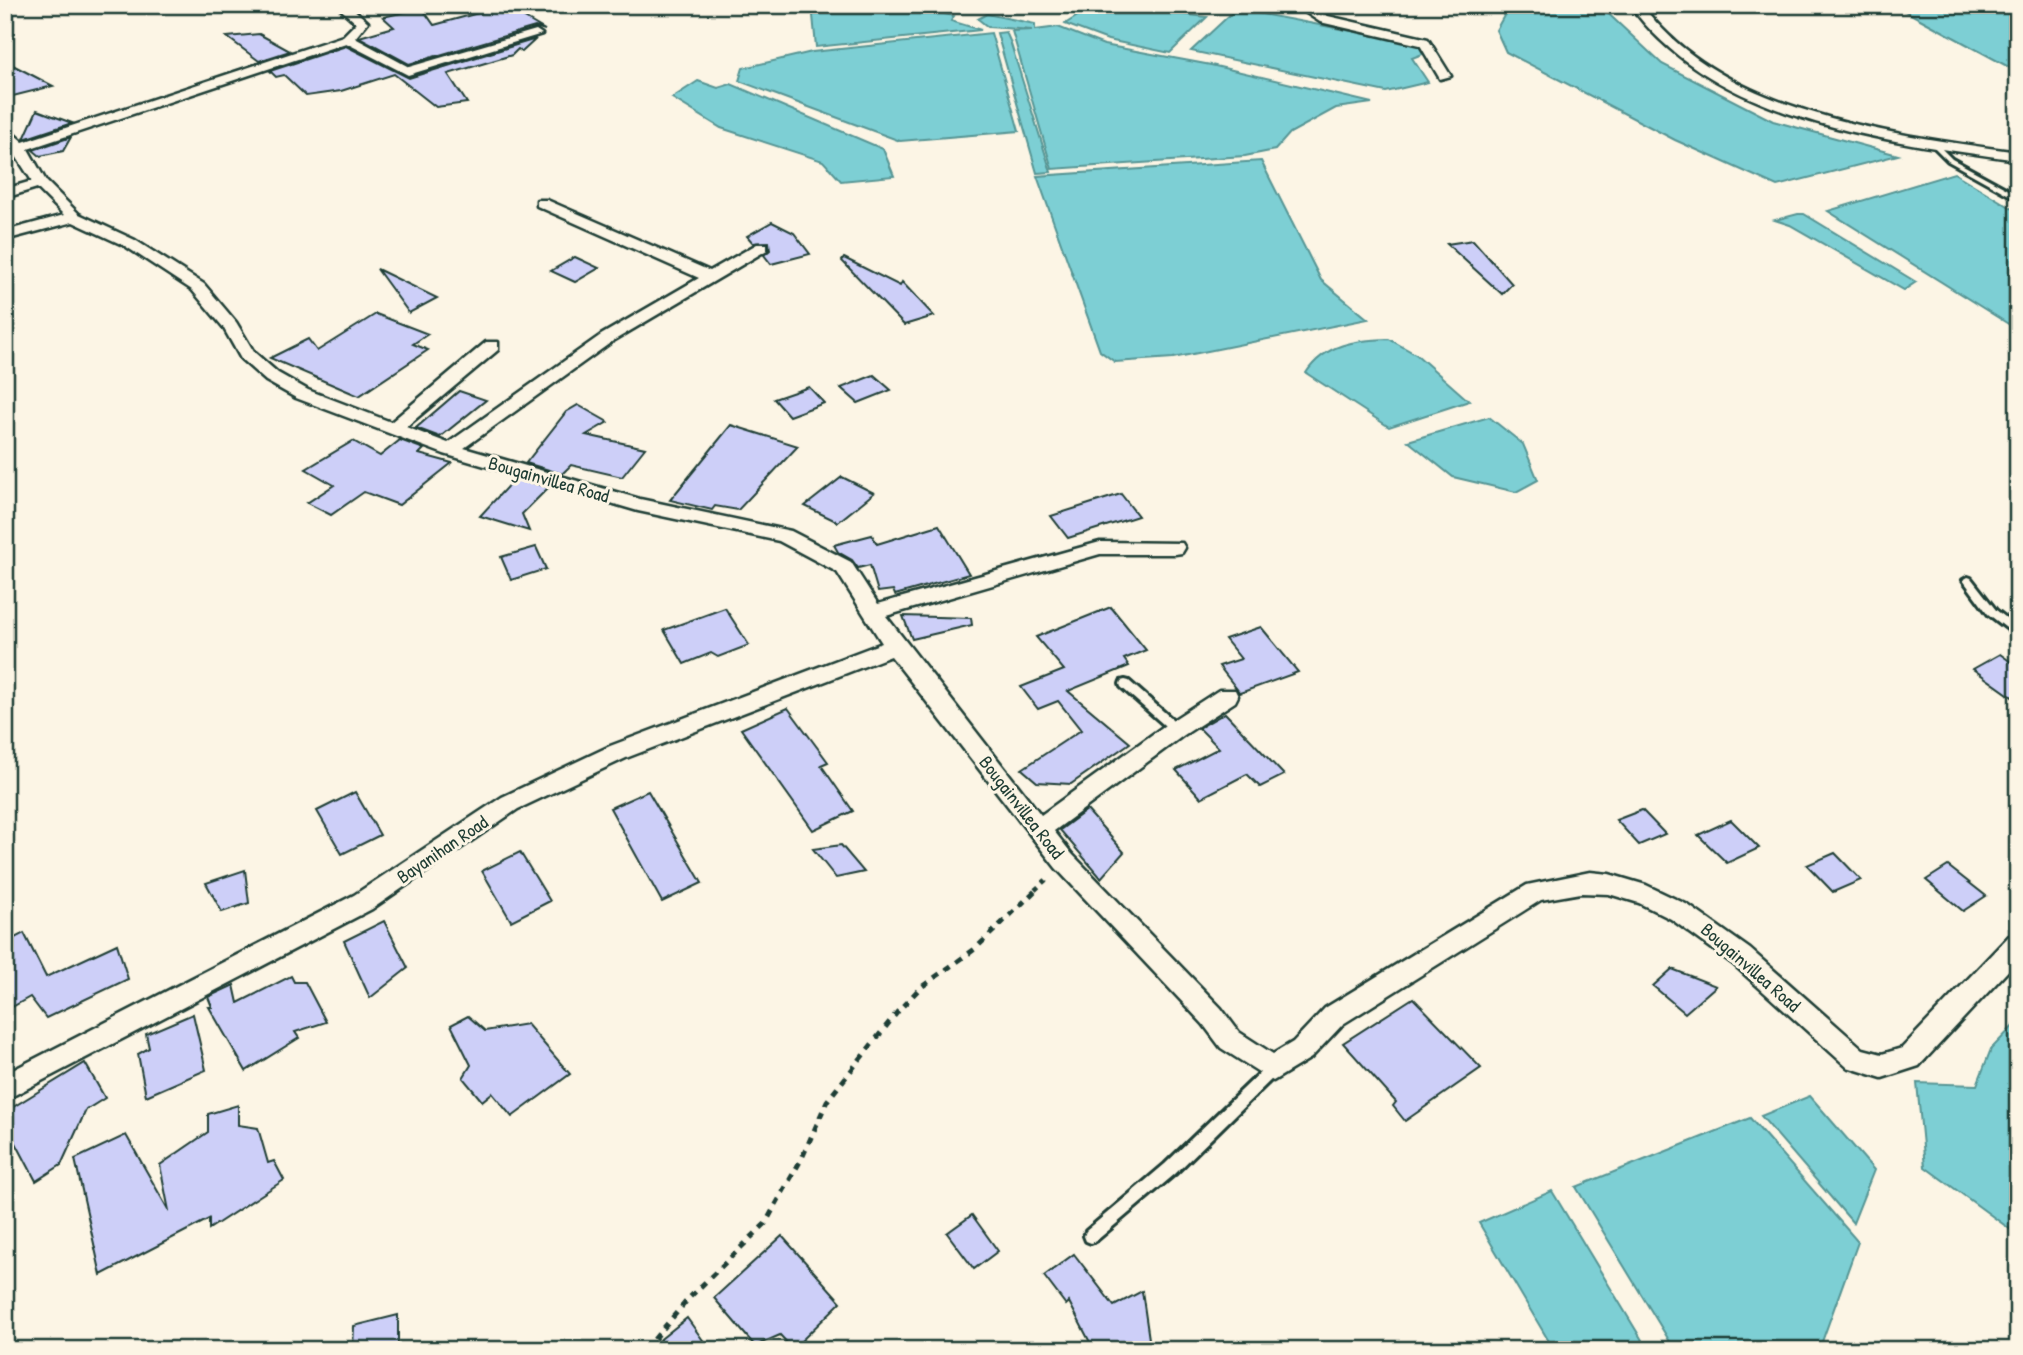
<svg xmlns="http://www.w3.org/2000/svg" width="2023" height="1355" font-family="'Patrick Hand',sans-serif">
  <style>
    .water { fill: #7dcfd4; stroke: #579594; stroke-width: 2 }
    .building { fill: #cdcff8; stroke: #1f3d34; stroke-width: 2 }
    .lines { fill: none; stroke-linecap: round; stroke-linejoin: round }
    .service-casing { stroke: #1f3d34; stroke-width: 6 }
    .minor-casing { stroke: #1f3d34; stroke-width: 5 }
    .path-far1 { stroke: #1f3d34; stroke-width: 4.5; stroke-dasharray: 5 5; stroke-linecap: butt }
    .path { stroke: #1f3d34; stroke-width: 5; stroke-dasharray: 7 7; stroke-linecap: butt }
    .service { fill: #fcf5e5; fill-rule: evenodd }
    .minor { fill: #fcf5e5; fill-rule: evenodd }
    .labels { text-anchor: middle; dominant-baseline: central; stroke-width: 6; stroke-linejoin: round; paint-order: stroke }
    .street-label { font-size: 19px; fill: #1f3d34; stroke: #fcf5e5 }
  </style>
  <rect width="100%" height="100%" fill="#fcf5e5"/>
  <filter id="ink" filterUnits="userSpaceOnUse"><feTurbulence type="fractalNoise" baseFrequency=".0143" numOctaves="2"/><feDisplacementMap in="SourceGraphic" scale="14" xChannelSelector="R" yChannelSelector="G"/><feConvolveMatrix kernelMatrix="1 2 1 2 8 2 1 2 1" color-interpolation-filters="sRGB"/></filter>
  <g filter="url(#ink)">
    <g class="water">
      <path d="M812 5H900L954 16 951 21 981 30 816 47Z"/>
      <path d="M1095 5C1132 5 1170 13 1207 17L1170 53 1108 40 1065 24Z"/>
      <path d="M1510 5H1599L1662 64 1773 121 1898 155 1777 186 1675 140 1506 52 1496 30Z"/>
      <path d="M1894 5H2018V72Z"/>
      <path d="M1236 9 1424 45 1428 52 1412 58 1428 82 1386 92 1191 51Z"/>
      <path d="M987 14 1035 24V30L1058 27 1104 45 1211 65 1372 103 1336 108 1290 133 1275 150 1245 156 1052 169 1012 31 1032 30 988 27 978 19Z"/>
      <path d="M1006 32 1010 41 1051 172 1037 173 997 33Z"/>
      <path d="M991 33 1019 131 900 141 739 81 743 68 812 52Z"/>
      <path d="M698 81 718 88 731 84 883 149 894 176 841 181 823 161 721 128 672 98Z"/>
      <path d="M1261 161 1321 280 1368 319 1173 358 1115 362 1100 351 1037 176Z"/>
      <path d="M1954 173 2018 212V330L1828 211Z"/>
      <path d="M1798 214H1804L1916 282 1904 290 1790 225 1775 220Z"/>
      <path d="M1389 339 1417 355 1469 401 1389 427 1306 373C1325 344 1355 340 1389 339Z"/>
      <path d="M1489 417 1523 444 1538 480 1516 492 1453 477 1408 441Z"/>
      <path d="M2018 1021V1235L1925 1167 1917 1083 1977 1085 1991 1049Z"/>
      <path d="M1810 1096 1874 1170 1853 1223 1761 1116Z"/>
      <path d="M1750 1118 1858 1242 1819 1350H1675L1576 1187Z"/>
      <path d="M1552 1191 1648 1350H1554L1479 1223Z"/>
    </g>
    <g class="building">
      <path d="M504 6 545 30 535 27 409 64 359 37 394 27 383 17 422 8 434 25Z"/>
      <path d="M259 34 290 51 259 61 227 37Z"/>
      <path d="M536 39 522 52 518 49 512 55 448 74 467 103 436 107 394 74 341 91 306 96 284 75 276 77 270 71 346 46 409 78Z"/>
      <path d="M5 61 53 86 5 98Z"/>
      <path d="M37 110 72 123 24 139Z"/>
      <path d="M71 137 63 151 40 156 33 150Z"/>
      <path d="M772 222 794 233 810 254 771 264 764 255 770 250 769 242 753 243 747 236Z"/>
      <path d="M1473 240 1512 284 1502 294 1447 244Z"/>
      <path d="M575 257 599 268 575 282 551 271Z"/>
      <path d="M844 258 900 286 902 282 934 316 904 325 842 261Z"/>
      <path d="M377 269 437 298 409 313Z"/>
      <path d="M376 314 428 334 413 344 428 350 359 396 270 358 308 339 317 351Z"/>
      <path d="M874 375 891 390 858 403 841 388Z"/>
      <path d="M809 387 824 403 789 416 774 399Z"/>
      <path d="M459 391 486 400 440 437 416 428Z"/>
      <path d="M578 405 608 422 586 435 645 448 622 477 571 465 562 474 526 463 566 412Z"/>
      <path d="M731 425 798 446 738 510 715 506 712 510 670 500Z"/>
      <path d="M400 440 424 449 419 454 452 463 399 505 364 492 331 515 307 503 334 485 306 469 353 441 380 456Z"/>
      <path d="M842 477 874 493 838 522 805 506Z"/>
      <path d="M515 478 549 487 522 514 529 531 480 516Z"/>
      <path d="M1121 494 1138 516 1068 538 1051 516Z"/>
      <path d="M939 525 969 574 895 595 893 590 878 592 870 565 858 568 852 560 838 552 834 545 872 535 877 544Z"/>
      <path d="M536 547 546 569 511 580 501 557Z"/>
      <path d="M1111 607 1146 650 1124 659 1129 666 1068 691 1130 743 1071 784 1037 782 1022 769 1081 730 1058 701 1038 709 1021 687 1064 670 1036 637Z"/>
      <path d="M725 608 749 645 718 657 711 653 684 664 664 630Z"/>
      <path d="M903 616 971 618 972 625 912 639Z"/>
      <path d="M1261 627 1298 672 1240 693 1219 666 1241 659 1225 639Z"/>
      <path d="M2000 654 2018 667V701L1973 669Z"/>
      <path d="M788 708 828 762 821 765 853 811 813 830 741 729Z"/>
      <path d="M1225 713 1284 775 1260 787 1247 774 1201 798 1176 770 1219 748 1199 728Z"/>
      <path d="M648 791 702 883 662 902 610 808Z"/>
      <path d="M355 792 380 835 342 854 317 811Z"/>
      <path d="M1087 810 1124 852 1101 878 1060 830Z"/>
      <path d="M1642 810 1665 834 1639 845 1616 820Z"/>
      <path d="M1731 820 1759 848 1727 863 1698 835Z"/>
      <path d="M841 845 864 872 836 878 813 849Z"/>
      <path d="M520 852 550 901 511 921 482 871Z"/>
      <path d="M1835 853 1861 880 1833 892 1807 865Z"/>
      <path d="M1948 866 1986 896 1963 911 1926 880Z"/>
      <path d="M245 870 249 903 222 912 206 883Z"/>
      <path d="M384 921 408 968 370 998 344 941Z"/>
      <path d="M24 933 46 977 117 944 128 979 46 1018 30 997 5 1011V943Z"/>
      <path d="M1672 969 1716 986 1685 1013 1653 986Z"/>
      <path d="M291 976 294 982H305L326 1022 295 1032 299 1038 246 1071 209 1007H212L208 997 234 985 238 1003Z"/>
      <path d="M1413 998 1481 1068 1405 1121 1393 1106 1396 1102 1343 1043Z"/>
      <path d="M193 1014 206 1070 146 1096 138 1054 149 1048 146 1034Z"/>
      <path d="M468 1016 485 1031 527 1024 570 1074 512 1117 492 1093 482 1101 463 1078 471 1065 451 1025Z"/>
      <path d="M85 1063 105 1098 86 1110 61 1165 36 1181 5 1122V1112Z"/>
      <path d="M238 1105V1125L258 1128 268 1163 274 1161 284 1180 209 1229V1219L101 1275 75 1159 126 1135 169 1211 160 1165 208 1132V1114Z"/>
      <path d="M972 1215 998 1251 974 1269 947 1233Z"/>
      <path d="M782 1236 841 1302 793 1349 780 1335 755 1346 714 1298Z"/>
      <path d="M1074 1254 1114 1306 1142 1291 1149 1339 1130 1350H1094L1069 1302 1066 1305 1044 1276Z"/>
      <path d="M398 1315V1350H353L354 1326Z"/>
      <path d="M687 1318 710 1350H647Z"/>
    </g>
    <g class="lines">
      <defs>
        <g id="service">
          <path d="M1933 144H1937L1952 159 2018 195V200L1948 161 1933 146Z"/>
          <path d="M1968 577 1971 578 1996 610 2018 627V637L1988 614 1963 580Z"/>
          <path d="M1125 680 1129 681 1180 726 1181 729 1180 732H1172L1121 687 1120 684 1121 681Z"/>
          <path d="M1273 1063 1278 1065 1280 1069 1278 1073 1175 1174 1096 1241 1091 1243 1086 1241 1084 1236 1086 1231 1165 1164 1268 1065Z"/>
        </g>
        <g id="minor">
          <path d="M336 5H349L368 22 355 38 409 67 536 30 542 34 408 75 346 43 28 149 46 181 79 214 135 240 204 284 236 322 254 352 278 373 308 390 391 422 486 342H498V350L406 427 448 443 601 335 699 278 537 206V200H547L710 271 757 244H767V250L613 341 464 448 640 499 791 531 851 562 878 604 1100 542 1182 543 1185 548 1182 553 1175 554H1100L886 616 1041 815 1168 723 1219 690H1235L1238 696 1235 702 1184 735 1054 831 1072 854 1221 1008 1239 1032 1273 1054 1293 1042 1325 1008 1527 885 1590 872 1609 874 1646 885 1688 905 1750 949 1863 1049 1882 1054 1902 1048 2009 936 2018 933V960L1919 1066 1882 1078 1847 1067 1733 964 1671 919 1639 903 1609 894 1581 893 1541 900 1343 1024 1311 1058 1273 1081 1221 1048 1203 1024 1056 868 891 656 626 758 518 809 372 909 5 1100V1074L354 895 502 797 610 746 882 643 837 572 779 541 638 511 444 454 296 398 266 381 241 359 223 327 192 290 125 246 73 222 5 240V231L64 215 37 188 5 198V189L32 181 5 139V126L23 142 343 36 356 23Z"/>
          <path d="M1294 5H1309L1328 16 1428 39 1451 76 1440 79 1420 45 1320 22Z"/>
          <path d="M1630 5H1642C1722 114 1895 135 2018 152V160C1889 142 1712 121 1630 5Z"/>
        </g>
      </defs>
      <use href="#service" class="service-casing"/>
      <use href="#minor" class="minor-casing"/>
      <path class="path-far1" d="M1035 890 1049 877"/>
      <path class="path" d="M645 1350 690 1297 765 1224 802 1158 827 1101 899 1010 920 988 975 949 1037 889"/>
      <use href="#service" class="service"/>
      <use href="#minor" class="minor"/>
    </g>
  </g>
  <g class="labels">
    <g class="street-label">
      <text transform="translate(549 479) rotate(16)">Bougainvillea Road</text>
      <text transform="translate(1022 807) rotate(52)">Bougainvillea Road</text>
      <text transform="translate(442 849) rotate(-34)">Bayanihan Road</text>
      <text transform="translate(1751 967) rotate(41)">Bougainvillea Road</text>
    </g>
  </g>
  <rect width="2023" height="1355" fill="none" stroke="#fcf5e5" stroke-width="28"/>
  <rect x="14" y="14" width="1995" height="1327" fill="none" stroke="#1f3d34" stroke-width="2.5" filter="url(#ink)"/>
</svg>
